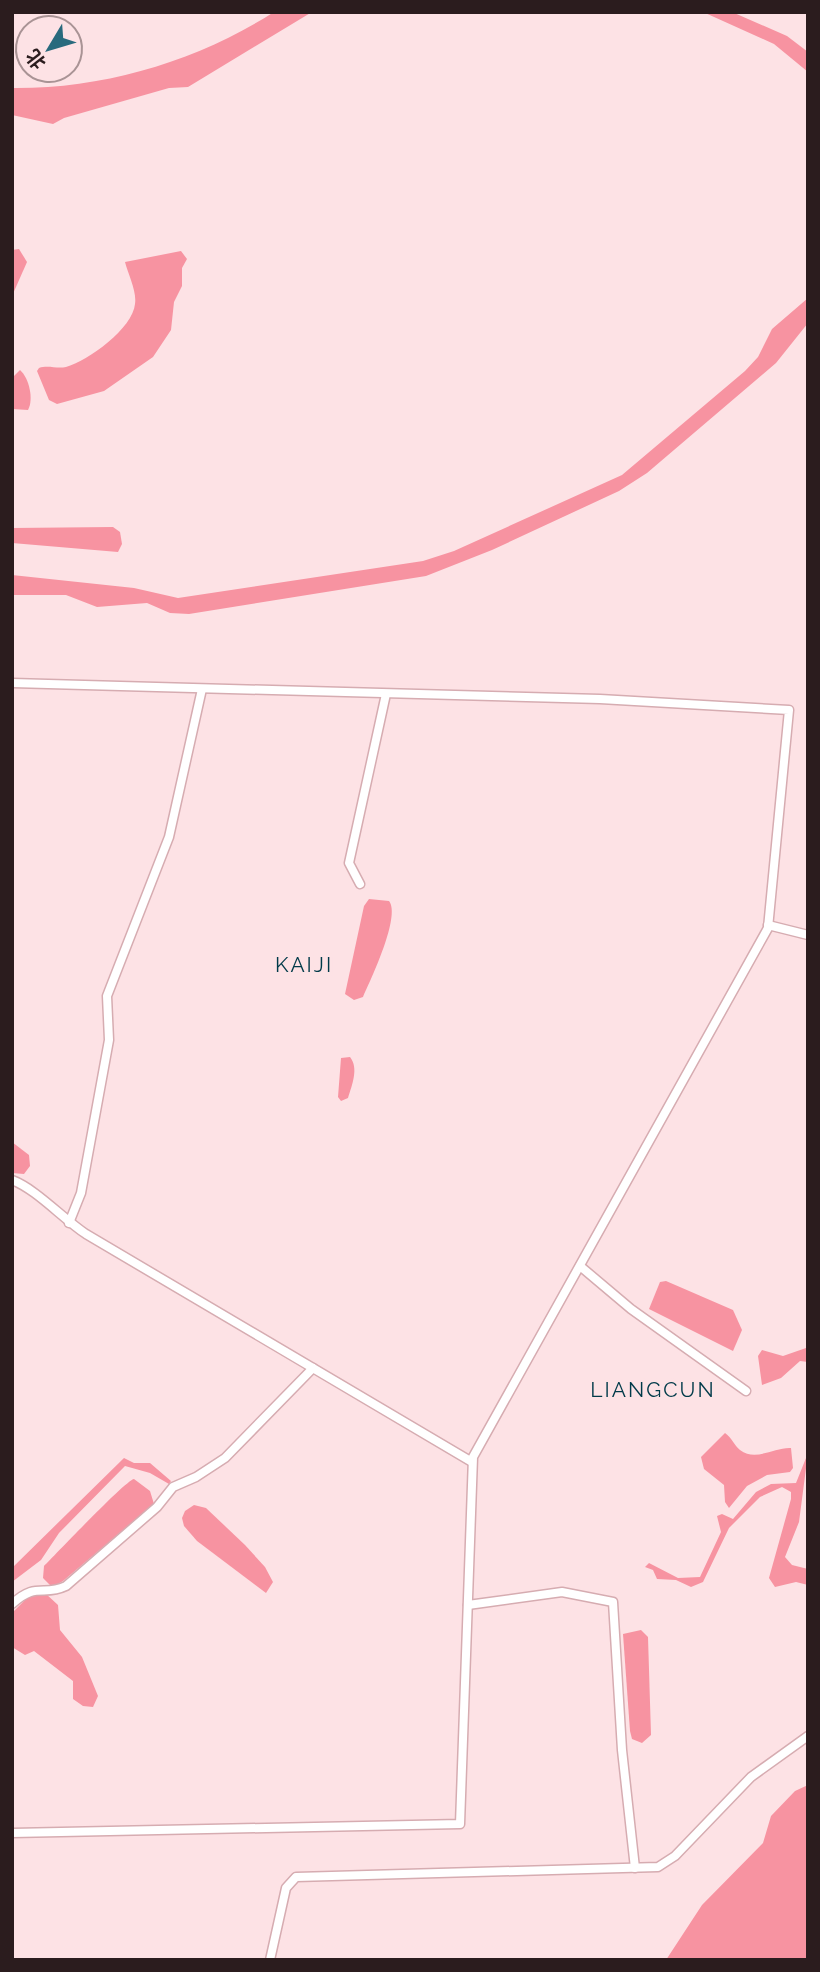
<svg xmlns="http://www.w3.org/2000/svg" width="820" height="1972" font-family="Raleway,'Noto Sans SC',sans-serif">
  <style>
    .water { fill: #f793a1 }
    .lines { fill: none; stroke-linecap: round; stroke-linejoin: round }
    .minor-casing { stroke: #d6acb1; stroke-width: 11 }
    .minor { stroke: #fff; stroke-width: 8 }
    .labels { text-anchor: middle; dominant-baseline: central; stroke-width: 7; stroke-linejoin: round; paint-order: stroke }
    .quarter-label { font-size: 21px; letter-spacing: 2px; fill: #003a49; stroke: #fde2e5 }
  </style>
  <rect width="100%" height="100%" fill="#fde2e5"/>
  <g class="water">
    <path d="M274 12H312L188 87 169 88 64 118 53 124 12 115V88C104 89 197 61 274 12Z"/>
    <path d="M703 12H732L787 36 808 52V72L774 44Z"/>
    <path d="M19 249 27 262 12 296V250Z"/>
    <path d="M181 251 187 259 182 268V286L174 302 171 330 153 357 104 391 57 404 49 400 37 371 39 368C48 365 57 369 66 367 88 361 133 328 135 304 137 291 128 274 125 262Z"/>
    <path d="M808 298V323L776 363 647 473 619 491 492 550 426 576 189 614 170 613 147 603 97 607 66 595H12V575L134 588 178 598 423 561 454 551 622 475 745 371 758 357 772 329Z"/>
    <path d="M20 370C29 378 34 399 28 410L12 409V378Z"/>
    <path d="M113 527 120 532 122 544 118 552 12 543V528Z"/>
    <path d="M369 899 389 901C401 916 371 979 363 997L354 1000 345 994 364 906Z"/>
    <path d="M350 1057C359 1068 352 1085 348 1098L341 1101 338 1097 341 1058Z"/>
    <path d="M12 1142 29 1155 30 1166 24 1174 12 1173Z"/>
    <path d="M666 1281 733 1310 742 1330 733 1351 649 1309 660 1282Z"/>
    <path d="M806 1348 808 1362 800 1361 781 1378 762 1385 758 1356 762 1350 783 1356Z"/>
    <path d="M725 1433C732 1438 734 1445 740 1450 756 1462 774 1447 791 1448L793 1468 790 1472 767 1475 747 1486 729 1508 725 1502 724 1485 704 1469 701 1457Z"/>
    <path d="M808 1453 799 1522 785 1557 792 1565 808 1569V1585L796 1582 775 1587 769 1578 791 1499V1492L782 1487 760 1497 729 1528 703 1582 691 1587 676 1580 657 1579 653 1570 645 1567 649 1563 678 1578 700 1577 721 1532 717 1516 722 1514 733 1519 756 1492 771 1484 796 1483Z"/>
    <path d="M124 1458 134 1463H150L171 1481 169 1484 150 1473 125 1466 59 1533 41 1560 12 1582V1568Z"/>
    <path d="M134 1479 150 1491 154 1504 63 1581 56 1585H50L43 1578 44 1566C56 1554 126 1480 134 1479Z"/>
    <path d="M194 1505 206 1508 245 1545 265 1567 273 1582 266 1593 197 1541 184 1526 182 1518 185 1511Z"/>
    <path d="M45 1593 58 1605 60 1630 82 1657 98 1696 93 1707 83 1706 73 1699V1681L34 1651 25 1655 12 1647V1613L31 1594Z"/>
    <path d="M641 1630 648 1637 651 1735 642 1743 632 1739 630 1731 623 1634Z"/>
    <path d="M808 1785V1960H666L702 1905 763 1843 771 1816 795 1791Z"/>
  </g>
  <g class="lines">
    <defs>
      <g id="minor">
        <path d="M12 683 600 699 789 710 768 928 473 1457 460 1824 12 1833"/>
        <path d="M360 884 349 863 386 694"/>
        <path d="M768 925 808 935"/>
        <path d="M12 1180C36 1189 62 1218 86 1234L472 1462"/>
        <path d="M69 1223 81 1193 109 1040 107 996 169 837 202 689"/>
        <path d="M580 1266 631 1309 746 1391"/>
        <path d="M12 1604C37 1581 43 1597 66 1586L157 1507 173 1487 196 1477 225 1458 313 1368"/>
        <path d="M468 1605 562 1592 613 1602 622 1750 635 1868"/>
        <path d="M270 1960 286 1888 296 1877 658 1867 675 1856 751 1777 808 1736"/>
      </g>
    </defs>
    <use href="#minor" class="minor-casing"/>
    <use href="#minor" class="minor"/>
  </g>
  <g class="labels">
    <g class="quarter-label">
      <text x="304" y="964">KAIJI</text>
      <text x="653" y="1389">LIANGCUN</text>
    </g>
  </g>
  <rect width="820" height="1972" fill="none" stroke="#2b1c1e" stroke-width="28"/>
  <g transform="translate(49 49) rotate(232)"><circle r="33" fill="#fde2e5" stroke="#a99395" stroke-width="2"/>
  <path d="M0-5L12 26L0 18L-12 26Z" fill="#296a7d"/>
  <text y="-10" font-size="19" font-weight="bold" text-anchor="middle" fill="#2b1c1e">北</text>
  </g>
</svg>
